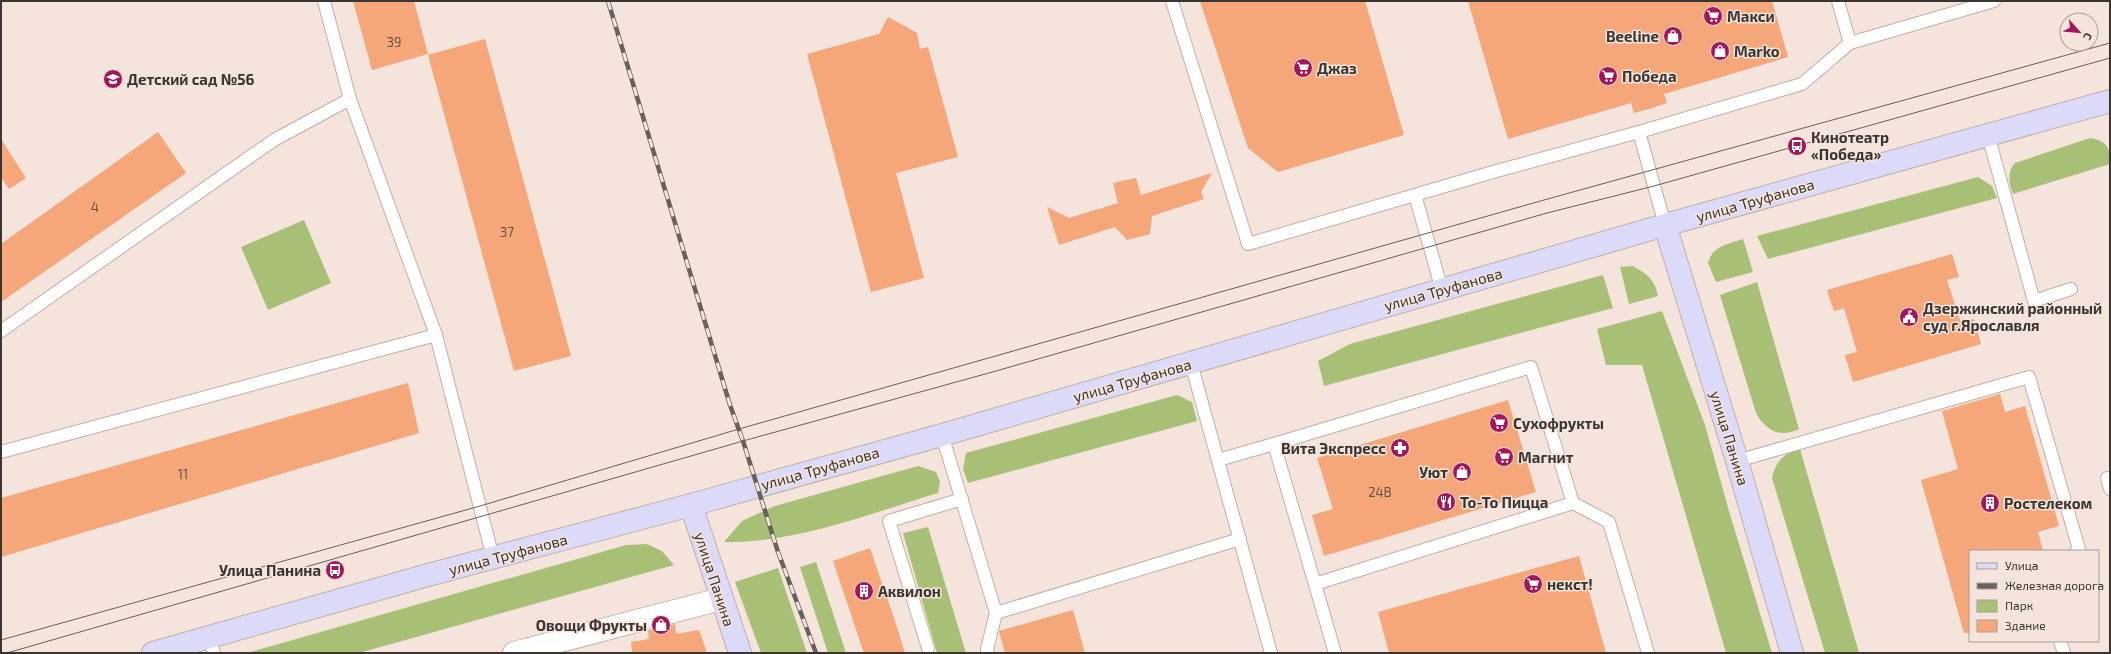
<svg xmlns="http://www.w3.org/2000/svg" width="2111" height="654" font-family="'Exo 2',sans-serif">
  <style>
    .green { fill: #a8bf76 }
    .building { fill: #f5a77a }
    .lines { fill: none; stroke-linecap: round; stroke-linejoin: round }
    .lane-casing { stroke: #bfb0a7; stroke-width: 14 }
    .street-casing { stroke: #bfb0a7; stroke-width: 24 }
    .secondary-casing { stroke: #bfb0a7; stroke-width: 24 }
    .lane { stroke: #fff; stroke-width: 12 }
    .street { stroke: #fff; stroke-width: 22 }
    .secondary { stroke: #dbdaf8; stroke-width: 22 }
    .tram { stroke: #68605a; stroke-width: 1 }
    .rail-casing { stroke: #68605a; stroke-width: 4.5 }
    .rail { stroke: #f4e4db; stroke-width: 3; stroke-dasharray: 9; stroke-linecap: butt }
    .labels { text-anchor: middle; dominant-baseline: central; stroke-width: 3; stroke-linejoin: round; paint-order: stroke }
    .number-label { font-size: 13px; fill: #6a5243 }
    .poi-label { font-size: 15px; font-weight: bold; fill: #3b3531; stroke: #f4e4db; text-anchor: start }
    .street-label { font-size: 15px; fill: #3b3531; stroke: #f4e4db }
  </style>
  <rect width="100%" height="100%" fill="#f4e4db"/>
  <g class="green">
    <path d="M2090 138C2107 141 2110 147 2110 164L2013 194C2009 184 2007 171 2015 163Z"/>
    <path d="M1978 177 1992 186 1997 198 1768 259 1757 236Z"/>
    <path d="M304 220 331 283 268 310 241 247Z"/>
    <path d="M1743 239 1753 272 1716 282 1708 263C1712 246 1728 244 1743 239Z"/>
    <path d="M1633 266C1646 273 1655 280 1658 296L1629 304 1620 267Z"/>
    <path d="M1603 275 1613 308 1324 386 1318 361 1350 344Z"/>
    <path d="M1757 282 1799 429C1780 438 1766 431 1756 413L1720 295Z"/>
    <path d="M1662 311 1705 425 1729 511 1772 653H1726L1642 365H1606L1597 329Z"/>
    <path d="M1177 395 1192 402 1197 421 968 483 963 469 966 453Z"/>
    <path d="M1800 449 1859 653H1825L1772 478C1775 462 1784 453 1800 449Z"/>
    <path d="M918 466 936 472 940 482 938 493C869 514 796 543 724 542L742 521 775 506Z"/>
    <path d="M928 527 966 653H937L903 533Z"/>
    <path d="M647 544 662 551 674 565 359 653H247L626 545Z"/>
    <path d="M816 562 846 653H828L800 567Z"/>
    <path d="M778 568 807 653H761L735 582Z"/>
  </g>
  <g class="building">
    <path d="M353 1H414L428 54 372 70Z"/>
    <path d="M1200 1H1365L1404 135 1278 172 1248 148Z"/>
    <path d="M1468 1H1772L1788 57 1664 94 1667 103 1652 108 1634 113 1631 103 1508 139Z"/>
    <path d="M888 17 917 33 920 49 928 47 958 157 896 173 924 278 871 292 807 54 879 34Z"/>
    <path d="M485 39 571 356 514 371 428 55Z"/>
    <path d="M158 132 186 173 1 302V244Z"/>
    <path d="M1 139 26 178 9 189 1 177Z"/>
    <path d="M1212 173 1201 192 1204 199 1152 216 1150 234 1127 240 1115 227 1059 245 1047 207 1069 218 1118 203 1113 183 1136 178 1141 195Z"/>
    <path d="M1952 254 1959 277 1947 280 1961 323 1974 319 1981 344 1853 382 1845 355 1857 352 1844 308 1834 311 1827 290Z"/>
    <path d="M408 383 419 433 1 557V498Z"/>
    <path d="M2000 394 2005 412 2025 406 2059 526 2038 532 2043 551H1970V633H1964L1921 480 1958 469 1942 411Z"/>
    <path d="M1508 400 1536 492 1324 556 1312 515 1333 509 1317 458Z"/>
    <path d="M870 548 895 621 905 653H864L833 561Z"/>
    <path d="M1579 556 1606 653H1389L1378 612Z"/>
    <path d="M1073 610 1085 653H1005L999 631Z"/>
    <path d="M675 624 676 634 699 630 707 653H632L631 642 649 639 648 631Z"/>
  </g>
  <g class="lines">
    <defs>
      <g id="lane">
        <path d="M324 1 350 99 436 335 493 558"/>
        <path d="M1172 1 1248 244 1493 172 1639 132 1665 225"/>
        <path d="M1838 1 1850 43 1994 1"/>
        <path d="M1639 132 1802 84 1850 43"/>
        <path d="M1988 135 2034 301 2071 289"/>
        <path d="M1415 195 1442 290"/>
        <path d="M1 331 274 140 350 99"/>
        <path d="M1191 363 1271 653"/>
        <path d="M942 435 996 613 1240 539"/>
        <path d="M1 452 436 335"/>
        <path d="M1218 460 1274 444"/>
        <path d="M1737 461 2029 377 2079 549 2076 551"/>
        <path d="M2107 478 2110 489"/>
        <path d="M1315 584 1573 503"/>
        <path d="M209 637 214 653"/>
        <path d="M2060 641 2064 653"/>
        <path d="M928 648 889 521 962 499"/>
        <path d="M988 653 987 649 996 613"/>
        <path d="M1335 653 1274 444 1531 367 1573 503 1609 522 1648 653"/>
      </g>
      <path id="street" d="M514 653 721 599"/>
      <g id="secondary">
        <path d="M1665 225 1737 461 1792 653"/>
        <path d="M691 505 740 653"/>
        <path d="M153 653 428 575 691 505 942 435 1665 225 2110 101"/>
      </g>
    </defs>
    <use href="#lane" class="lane-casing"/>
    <use href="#street" class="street-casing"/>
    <use href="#secondary" class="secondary-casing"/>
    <use href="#lane" class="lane"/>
    <use href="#street" class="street"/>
    <use href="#secondary" class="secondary"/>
    <g class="tram">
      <path d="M1 640 480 506 739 429 1544 200 2110 43"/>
      <path d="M7 653 743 441 996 371 1547 213 1654 186 2110 58"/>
    </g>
    <defs>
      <path id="rail" d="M608 1 730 405 743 441 778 552 816 653"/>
    </defs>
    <use href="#rail" class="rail-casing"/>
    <use href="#rail" class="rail"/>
  </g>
  <defs>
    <symbol id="supermarket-disc" viewBox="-11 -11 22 22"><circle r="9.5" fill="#a4165b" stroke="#f4e4db"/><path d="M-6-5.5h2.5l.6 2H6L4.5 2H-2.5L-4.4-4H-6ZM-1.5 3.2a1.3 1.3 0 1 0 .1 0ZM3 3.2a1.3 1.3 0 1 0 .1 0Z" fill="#fff"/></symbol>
    <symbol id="shop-disc" viewBox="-11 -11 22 22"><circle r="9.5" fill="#a4165b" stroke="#f4e4db"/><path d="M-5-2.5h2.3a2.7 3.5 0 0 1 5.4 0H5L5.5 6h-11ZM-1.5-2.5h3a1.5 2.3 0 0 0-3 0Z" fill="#fff"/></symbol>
    <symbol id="school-disc" viewBox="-11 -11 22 22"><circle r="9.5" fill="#a4165b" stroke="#f4e4db"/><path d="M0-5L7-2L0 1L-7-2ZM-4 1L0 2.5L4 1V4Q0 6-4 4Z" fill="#fff"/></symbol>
    <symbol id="bus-disc" viewBox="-11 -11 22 22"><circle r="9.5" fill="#a4165b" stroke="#f4e4db"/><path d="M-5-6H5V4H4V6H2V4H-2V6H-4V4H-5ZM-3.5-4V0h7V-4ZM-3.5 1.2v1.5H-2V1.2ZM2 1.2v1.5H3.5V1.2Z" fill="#fff"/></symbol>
    <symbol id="civic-disc" viewBox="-11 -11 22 22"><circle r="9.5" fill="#a4165b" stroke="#f4e4db"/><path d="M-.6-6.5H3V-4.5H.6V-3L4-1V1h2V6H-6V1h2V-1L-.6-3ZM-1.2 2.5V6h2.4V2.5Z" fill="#fff"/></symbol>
    <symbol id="pharmacy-disc" viewBox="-11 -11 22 22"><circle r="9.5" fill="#a4165b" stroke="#f4e4db"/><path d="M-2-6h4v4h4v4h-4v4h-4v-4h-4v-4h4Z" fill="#fff"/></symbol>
    <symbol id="restaurant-disc" viewBox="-11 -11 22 22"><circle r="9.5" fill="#a4165b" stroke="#f4e4db"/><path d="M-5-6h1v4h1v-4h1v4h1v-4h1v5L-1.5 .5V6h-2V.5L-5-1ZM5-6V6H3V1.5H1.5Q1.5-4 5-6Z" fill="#fff"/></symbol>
    <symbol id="building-disc" viewBox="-11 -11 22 22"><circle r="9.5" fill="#a4165b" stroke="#f4e4db"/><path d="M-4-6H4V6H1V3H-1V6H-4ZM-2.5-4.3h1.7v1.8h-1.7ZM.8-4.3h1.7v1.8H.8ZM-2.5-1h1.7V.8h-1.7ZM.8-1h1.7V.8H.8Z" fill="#fff"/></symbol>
  </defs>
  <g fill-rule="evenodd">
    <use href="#supermarket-disc" x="1702" y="5" width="22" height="22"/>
    <use href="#shop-disc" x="1662" y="25" width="22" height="22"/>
    <use href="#shop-disc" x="1709" y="40" width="22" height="22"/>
    <use href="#supermarket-disc" x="1292" y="57" width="22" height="22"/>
    <use href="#supermarket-disc" x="1597" y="65" width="22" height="22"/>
    <use href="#school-disc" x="102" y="68" width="22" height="22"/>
    <use href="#bus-disc" x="1786" y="135" width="22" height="22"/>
    <use href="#civic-disc" x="1898" y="306" width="22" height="22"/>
    <use href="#supermarket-disc" x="1488" y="412" width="22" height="22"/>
    <use href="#pharmacy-disc" x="1389" y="437" width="22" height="22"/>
    <use href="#supermarket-disc" x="1493" y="446" width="22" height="22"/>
    <use href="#shop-disc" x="1451" y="461" width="22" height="22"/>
    <use href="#restaurant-disc" x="1435" y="491" width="22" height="22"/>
    <use href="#building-disc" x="1979" y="492" width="22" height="22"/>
    <use href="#bus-disc" x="324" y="559" width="22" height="22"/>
    <use href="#supermarket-disc" x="1522" y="573" width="22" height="22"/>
    <use href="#building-disc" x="853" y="580" width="22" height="22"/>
    <use href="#shop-disc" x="650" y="614" width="22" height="22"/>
  </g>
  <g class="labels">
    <g class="number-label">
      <text x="394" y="42">39</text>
      <text x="95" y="207">4</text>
      <text x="507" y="232">37</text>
      <text x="183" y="474">11</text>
      <text x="1380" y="492">24В</text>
    </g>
    <g class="poi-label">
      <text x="1727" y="16">Макси</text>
      <text x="1659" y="36" text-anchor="end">Beeline</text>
      <text x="1734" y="51">Marko</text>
      <text x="1317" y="68">Джаз</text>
      <text x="1622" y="76">Победа</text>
      <text x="127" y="79">Детский сад №56</text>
      <text x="1811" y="137">Кинотеатр<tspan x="1811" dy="17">«Победа»</tspan></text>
      <text x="1923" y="308">Дзержинский районный<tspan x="1923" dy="17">суд г.Ярославля</tspan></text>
      <text x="1513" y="423">Сухофрукты</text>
      <text x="1386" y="448" text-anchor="end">Вита Экспресс</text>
      <text x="1518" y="457">Магнит</text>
      <text x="1448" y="472" text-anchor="end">Уют</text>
      <text x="1460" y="502">То-То Пицца</text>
      <text x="2004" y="503">Ростелеком</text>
      <text x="321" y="570" text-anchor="end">Улица Панина</text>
      <text x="1547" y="584">некст!</text>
      <text x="878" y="591">Аквилон</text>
      <text x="647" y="625" text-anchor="end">Овощи Фрукты</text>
    </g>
    <g class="street-label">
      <text transform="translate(1755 200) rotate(-16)">улица Труфанова</text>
      <text transform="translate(1443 289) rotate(-16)">улица Труфанова</text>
      <text transform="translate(1132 380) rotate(-16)">улица Труфанова</text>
      <text transform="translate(1730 438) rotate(73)">улица Панина</text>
      <text transform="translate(820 468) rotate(-16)">улица Труфанова</text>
      <text transform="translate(508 554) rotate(-15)">улица Труфанова</text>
      <text transform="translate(715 579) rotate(72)">улица Панина</text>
    </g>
  </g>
  <rect width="2111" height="654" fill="none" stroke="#3b3531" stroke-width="4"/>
  <rect x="1969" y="550" width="130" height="92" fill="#f4e4db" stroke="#aa9e97"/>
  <rect x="1977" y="563" width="20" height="6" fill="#dbdaf8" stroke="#aa9e97"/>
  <text x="2005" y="570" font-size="12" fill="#3b3531">Улица</text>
  <rect x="1977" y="583" width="20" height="6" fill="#68605a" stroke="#aa9e97"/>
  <text x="2005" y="590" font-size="12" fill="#3b3531">Железная дорога</text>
  <rect x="1977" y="600" width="20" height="12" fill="#a8bf76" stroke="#aa9e97"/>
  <text x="2005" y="610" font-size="12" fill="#3b3531">Парк</text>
  <rect x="1977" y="620" width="20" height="12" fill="#f5a77a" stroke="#aa9e97"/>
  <text x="2005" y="630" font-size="12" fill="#3b3531">Здание</text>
  <g transform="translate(2079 32) rotate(117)"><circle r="19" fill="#f4e4db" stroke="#aa9e97"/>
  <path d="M0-3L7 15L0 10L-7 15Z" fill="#a4165b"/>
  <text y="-6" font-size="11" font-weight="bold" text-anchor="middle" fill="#3b3531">С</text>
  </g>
</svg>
